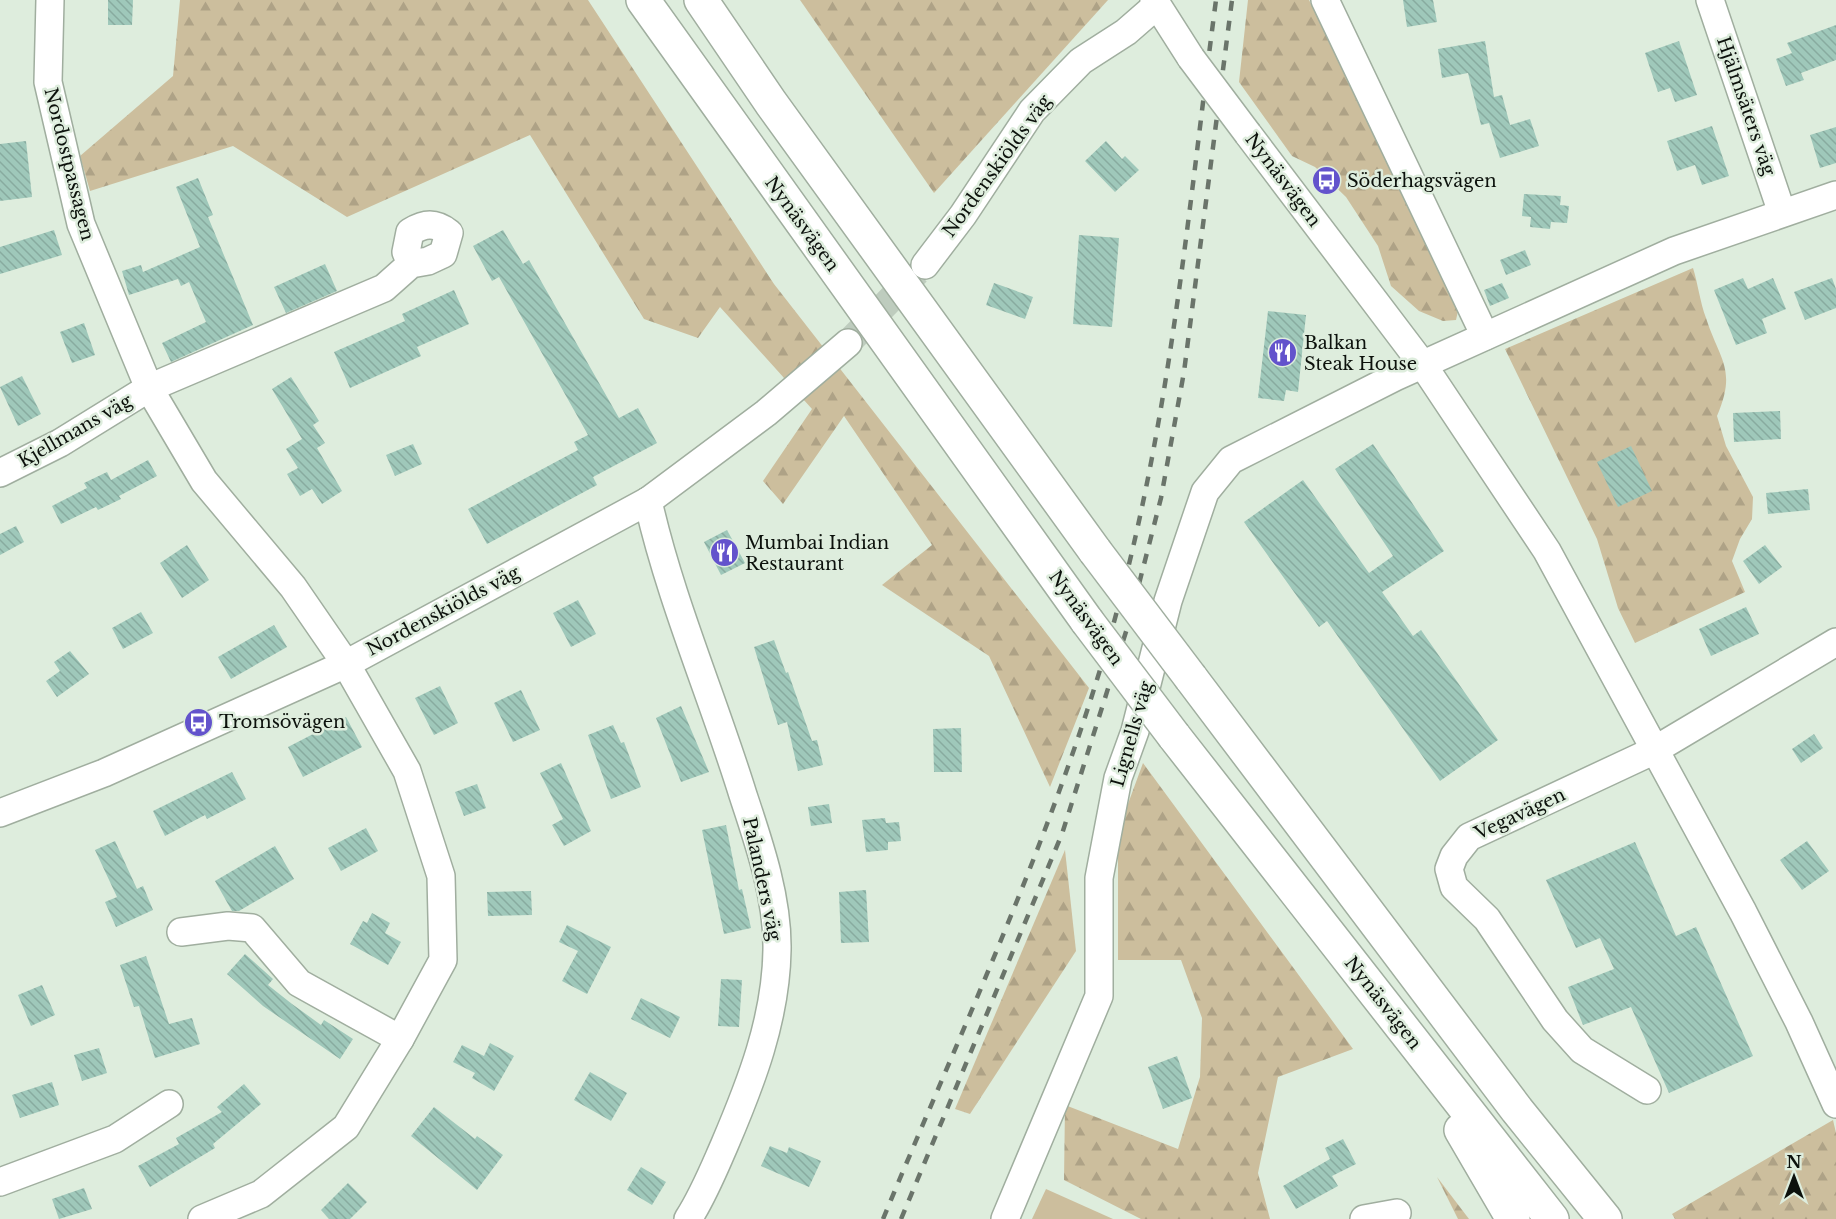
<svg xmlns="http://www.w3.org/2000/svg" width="1836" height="1219" font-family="'Libre Baskerville',serif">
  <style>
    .green { fill: #ccbe9d }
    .forest { fill: url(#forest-firs) }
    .building { fill: url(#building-back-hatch) }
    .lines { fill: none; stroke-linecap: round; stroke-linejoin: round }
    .minor-tunnel { stroke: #beccbe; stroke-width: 27; stroke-dasharray: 27 14; stroke-linecap: butt }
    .minor-casing { stroke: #a0ae9f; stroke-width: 30 }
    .highway-casing { stroke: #a0ae9f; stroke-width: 36 }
    .minor { stroke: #fff; stroke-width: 27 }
    .highway { stroke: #fff; stroke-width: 33 }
    .rail { stroke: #6a746a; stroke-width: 4.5; stroke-dasharray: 10 10; stroke-linecap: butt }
    .minor-bridge-casing { stroke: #a0ae9f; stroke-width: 30; stroke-linecap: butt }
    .highway-bridge-casing { stroke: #a0ae9f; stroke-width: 36; stroke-linecap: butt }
    .minor-bridge { stroke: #fff; stroke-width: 27 }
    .highway-bridge { stroke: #fff; stroke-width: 33 }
    .labels { text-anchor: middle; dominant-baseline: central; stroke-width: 5; stroke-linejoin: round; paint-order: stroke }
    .street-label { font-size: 18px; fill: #0c110c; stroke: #deeddd }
    .poi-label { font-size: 18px; fill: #0c110c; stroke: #deeddd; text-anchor: start }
  </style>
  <defs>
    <pattern id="forest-firs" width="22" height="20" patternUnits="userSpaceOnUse" patternTransform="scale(1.5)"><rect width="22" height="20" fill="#ccbe9d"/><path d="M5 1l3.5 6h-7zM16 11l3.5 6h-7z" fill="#aea286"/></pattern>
    <pattern id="building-back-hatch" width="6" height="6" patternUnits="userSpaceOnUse" patternTransform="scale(1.5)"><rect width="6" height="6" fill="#9fc8ba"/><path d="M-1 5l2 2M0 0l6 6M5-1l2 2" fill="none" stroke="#88ab9f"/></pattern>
  </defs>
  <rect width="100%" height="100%" fill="#deeddd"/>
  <path class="green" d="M1046 1189 1113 1219H1032Z"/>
  <g class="forest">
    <path d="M180 0H588L774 284 1089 688 1050 787 989 656 882 585 932 545 844 416 783 504 763 481 812 409 720 307 698 338 644 319 530 135 347 217 233 146 90 191 80 156 173 76Z"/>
    <path d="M800 0H1108L934 193Z"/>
    <path d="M1248 0H1309L1330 40 1458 311 1456 320 1443 321 1419 311 1391 286 1378 246 1346 197 1315 167 1292 156 1239 82Z"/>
    <path d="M1693 268C1698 284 1700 302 1706 318 1720 361 1737 369 1717 416L1726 446 1753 497 1752 519 1740 539 1732 561 1745 592 1635 643 1618 608 1597 539 1505 349Z"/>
    <path d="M1143 763 1353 1049 1278 1077 1258 1173 1270 1219H1141L1064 1180 1065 1105 1178 1149 1200 1077 1202 1018 1181 960H1118V831Z"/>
    <path d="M1065 850 1076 951 970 1114 955 1109Z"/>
    <path d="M1833 1120 1836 1133V1219H1675L1672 1214Z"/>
    <path d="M1437 1177 1469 1219H1458Z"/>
  </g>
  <g class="building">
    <path d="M108 0H133L132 25H108Z"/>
    <path d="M1403 0H1433L1437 22 1407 27Z"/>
    <path d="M1836 25V60L1801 73 1804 80 1786 86 1776 59 1792 53 1787 43Z"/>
    <path d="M1485 41 1494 97 1502 95 1510 125 1530 119 1539 146 1500 158 1489 123 1481 125 1468 73 1442 78 1438 49Z"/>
    <path d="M1679 41 1697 95 1675 102 1670 88 1658 92 1645 53Z"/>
    <path d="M1712 126 1729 176 1702 185 1695 165 1677 171 1667 141Z"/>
    <path d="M1836 127V163L1820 168 1810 135Z"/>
    <path d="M26 141 32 197 0 201V144Z"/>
    <path d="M1106 141 1122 159 1125 156 1139 170 1115 192 1085 161Z"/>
    <path d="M198 178 213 215 208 217 253 325 171 362 162 343 206 322 189 282 181 286 178 279 129 295 122 271 141 265 143 272 200 247 176 187Z"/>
    <path d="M1524 194 1561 196 1560 205 1569 206 1567 223 1551 222 1550 229 1530 227 1531 217 1522 216Z"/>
    <path d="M54 230 62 255 0 274V247Z"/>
    <path d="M503 230 523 264 529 260 619 418 638 408 657 443 593 477 597 485 487 544 468 509 578 450 574 442 588 435 499 277 492 281 473 246Z"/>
    <path d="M1079 235 1119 238 1112 327 1073 324Z"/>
    <path d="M1525 250 1531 265 1506 275 1500 260Z"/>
    <path d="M325 264 337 291 286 313 274 287Z"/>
    <path d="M1743 278 1748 289 1773 278 1786 309 1762 319 1767 333 1736 345 1714 290Z"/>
    <path d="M1832 278 1836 289V308L1805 320 1794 292Z"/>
    <path d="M994 283 1033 297 1025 319 986 305Z"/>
    <path d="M1502 283 1509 298 1490 306 1484 290Z"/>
    <path d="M454 290 469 324 417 347 421 356 350 388 334 352 405 321 402 314Z"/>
    <path d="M1268 311 1306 315 1298 392 1286 390 1284 401 1258 398Z"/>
    <path d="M84 323 95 355 72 363 60 332Z"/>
    <path d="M22 376 41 414 18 426 0 387Z"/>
    <path d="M291 377 319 421 313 425 325 443 317 448 342 491 322 504 312 489 300 496 287 474 298 468 286 449 302 439 272 389Z"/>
    <path d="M1780 411 1781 439 1734 442 1733 413Z"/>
    <path d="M413 444 422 464 395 476 386 455Z"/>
    <path d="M1373 444 1444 551 1382 592 1413 636 1421 630 1498 740 1440 781 1327 621 1319 627 1244 522 1303 480 1369 573 1393 556 1335 469Z"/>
    <path d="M1631 446 1652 491 1618 507 1597 462Z"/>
    <path d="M148 460 157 476 119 496 121 499 98 510 96 507 61 524 52 506 87 488 84 483 107 472 111 480Z"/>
    <path d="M1808 489 1810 510 1768 514 1766 493Z"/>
    <path d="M16 526 24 542 0 555V534Z"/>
    <path d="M727 530 745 563 721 575 704 542Z"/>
    <path d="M187 545 209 580 182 598 160 563Z"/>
    <path d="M1765 545 1782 567 1759 584 1743 561Z"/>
    <path d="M578 600 596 634 571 647 553 613Z"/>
    <path d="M1746 607 1759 634 1711 656 1699 629Z"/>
    <path d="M141 612 153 633 123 649 112 628Z"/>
    <path d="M274 625 287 647 231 679 218 657Z"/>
    <path d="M774 640 786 673 788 672 812 741 817 740 823 765 798 771 787 722 778 725 754 647Z"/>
    <path d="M70 651 89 674 57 697 46 681 60 671 54 662Z"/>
    <path d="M440 686 458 723 434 735 415 698Z"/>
    <path d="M521 690 540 730 513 742 494 703Z"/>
    <path d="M681 706 709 772 681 782 656 718Z"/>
    <path d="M346 717 362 747 303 777 288 747Z"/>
    <path d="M613 725 621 743 624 742 641 787 611 799 588 735Z"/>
    <path d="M961 728 962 772H934L933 729Z"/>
    <path d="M1814 734 1823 748 1801 763 1792 749Z"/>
    <path d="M561 763 591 831 564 846 552 825 563 819 540 773Z"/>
    <path d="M232 772 246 799 207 819 205 815 165 836 153 811Z"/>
    <path d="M477 784 486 808 464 816 455 792Z"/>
    <path d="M829 804 832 823 811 826 808 807Z"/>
    <path d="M885 818 886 823 899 822 901 841 888 842V850L866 852 862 820Z"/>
    <path d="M726 825 739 890 742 889 751 928 724 934 702 830Z"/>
    <path d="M366 828 378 851 341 871 328 848Z"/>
    <path d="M115 841 137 889 143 886 153 910 116 927 105 902 117 897 95 850Z"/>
    <path d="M1807 841 1829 871 1802 890 1780 860Z"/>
    <path d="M1635 842 1676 936 1696 927 1753 1056 1669 1093 1631 1007 1583 1025 1568 987 1614 969 1600 938 1576 948 1546 880Z"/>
    <path d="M275 846 294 879 239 911H232L215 881Z"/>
    <path d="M866 890 869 942 841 943 839 892Z"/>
    <path d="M531 891 532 915 488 916 487 892Z"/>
    <path d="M372 913 390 923 385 933 401 942 388 965 350 944 363 921 367 923Z"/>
    <path d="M567 925 611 947 587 994 562 981 578 951 559 942Z"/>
    <path d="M245 954 273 979 268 985 292 1004 321 1025 324 1020 353 1039 340 1059 263 1006 227 974Z"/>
    <path d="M146 956 169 1024 192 1018 200 1044 155 1058 139 1006 134 1007 120 965Z"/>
    <path d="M721 979 742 980 739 1027 718 1026Z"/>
    <path d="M42 985 55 1015 31 1026 18 995Z"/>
    <path d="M641 998 680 1017 670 1038 631 1019Z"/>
    <path d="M490 1043 514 1056 494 1091 472 1078 475 1073 453 1062 462 1045 484 1056Z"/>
    <path d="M99 1048 107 1073 82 1081 74 1055Z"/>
    <path d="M1177 1056 1192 1098 1163 1109 1148 1067Z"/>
    <path d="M590 1072 627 1093 611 1121 574 1100Z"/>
    <path d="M52 1082 59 1105 20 1118 12 1095Z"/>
    <path d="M244 1084 261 1104 213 1144 215 1148 150 1187 138 1166 179 1144 176 1138 222 1112 217 1107Z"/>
    <path d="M434 1107 475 1139 477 1136 503 1155 477 1190 411 1136Z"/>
    <path d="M1343 1139 1356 1164 1332 1176 1338 1186 1296 1209 1283 1186 1330 1159 1325 1148Z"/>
    <path d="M770 1146 787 1153 789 1147 821 1161 809 1187 761 1166Z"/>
    <path d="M641 1167 666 1182 652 1205 627 1190Z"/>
    <path d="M348 1183 367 1202 350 1219H329L321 1210Z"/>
    <path d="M84 1188 92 1209 59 1219 52 1199Z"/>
  </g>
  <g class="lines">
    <path class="minor-tunnel" d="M848 343 917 272"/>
    <defs>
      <g id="minor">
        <path d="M50 0 48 82 81 224 149 388 204 481 293 587 346 664 407 771 441 876 443 960 400 1039 346 1127 261 1194 202 1219"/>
        <path d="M1154 0 1191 58"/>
        <path d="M1325 0 1485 336"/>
        <path d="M1710 0 1782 213"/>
        <path d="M1248 134 1423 365 1547 551 1743 912 1799 1022 1836 1104"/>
        <path d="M925 265 963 215 1032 111 1081 61 1126 32 1157 5"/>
        <path d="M0 473 60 443 149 388 384 288 411 264 428 261 443 254 449 233C435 222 425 223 410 232L406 252 411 264"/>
        <path d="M648 501C670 599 713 698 743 795 759 843 778 898 777 950 776 1019 751 1083 724 1146 713 1171 703 1196 688 1219"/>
        <path d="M0 813 104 773 346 664 648 501 766 413 848 343"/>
        <path d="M181 932 228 926 252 928 299 983 400 1039"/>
        <path d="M1647 1090 1582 1050 1555 1020 1487 919 1454 887 1449 869 1454 856 1469 837 1653 751 1836 642"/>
        <path d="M0 1182 115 1139 169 1104"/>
        <path d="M1005 1219 1099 996V878L1118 778 1135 731 1168 601 1205 492 1231 460 1395 377 1674 251 1836 195"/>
        <path d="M1364 1219 1397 1213"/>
      </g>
      <g id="highway">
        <path d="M643 0 1087 621"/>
        <path d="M701 0 771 103 1095 551"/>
        <path d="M1191 678 1517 1110 1605 1219"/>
        <path d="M1174 736 1552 1219"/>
        <path d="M1461 1130 1513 1219"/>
      </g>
    </defs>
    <use href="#minor" class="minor-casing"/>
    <use href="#highway" class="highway-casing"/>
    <use href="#minor" class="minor"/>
    <use href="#highway" class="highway"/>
    <g class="rail">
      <path d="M883 1219C966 1019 1060 821 1117 611 1171 412 1189 204 1216 0"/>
      <path d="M901 1219 1062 834 1130 619 1161 498 1184 372 1232 0"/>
    </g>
    <defs>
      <path id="minor-bridge" d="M1191 58 1248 134"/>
      <g id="highway-bridge">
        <path d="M1095 551 1191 678"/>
        <path d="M1087 621 1174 736"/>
      </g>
    </defs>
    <use href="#minor-bridge" class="minor-bridge-casing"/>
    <use href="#highway-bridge" class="highway-bridge-casing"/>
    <use href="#minor-bridge" class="minor-bridge"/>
    <use href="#highway-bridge" class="highway-bridge"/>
  </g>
  <defs>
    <symbol id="bus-disc" viewBox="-11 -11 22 22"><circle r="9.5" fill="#6353cc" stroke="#deeddd"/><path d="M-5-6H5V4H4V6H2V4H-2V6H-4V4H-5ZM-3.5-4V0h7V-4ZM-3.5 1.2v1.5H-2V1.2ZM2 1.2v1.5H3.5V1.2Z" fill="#fff"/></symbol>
    <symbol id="restaurant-disc" viewBox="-11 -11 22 22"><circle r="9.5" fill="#6353cc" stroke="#deeddd"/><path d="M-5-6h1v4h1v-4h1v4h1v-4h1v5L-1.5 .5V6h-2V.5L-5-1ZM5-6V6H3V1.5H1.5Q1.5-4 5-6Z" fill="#fff"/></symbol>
  </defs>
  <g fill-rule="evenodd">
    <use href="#bus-disc" x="1310" y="164" width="33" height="33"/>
    <use href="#restaurant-disc" x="1266" y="336" width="33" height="33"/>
    <use href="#restaurant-disc" x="708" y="536" width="33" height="33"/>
    <use href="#bus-disc" x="182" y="706" width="33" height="33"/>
  </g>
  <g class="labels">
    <g class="street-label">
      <text transform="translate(1746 106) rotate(71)">Hjälmsäters väg</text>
      <text transform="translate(69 164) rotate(76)">Nordostpassagen</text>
      <text transform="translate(997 166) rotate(-54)">Nordenskiölds väg</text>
      <text transform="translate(1283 180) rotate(53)">Nynäsvägen</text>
      <text transform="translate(802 224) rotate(54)">Nynäsvägen</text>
      <text transform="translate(75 431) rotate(-30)">Kjellmans väg</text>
      <text transform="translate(443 611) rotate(-28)">Nordenskiölds väg</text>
      <text transform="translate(1086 618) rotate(54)">Nynäsvägen</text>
      <text transform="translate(1132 734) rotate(-74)">Lignells väg</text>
      <text transform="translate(1520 814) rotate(-25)">Vegavägen</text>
      <text transform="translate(762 879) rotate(78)">Palanders väg</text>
      <text transform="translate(1383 1003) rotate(52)">Nynäsvägen</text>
    </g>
    <g class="poi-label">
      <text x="1347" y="181">Söderhagsvägen</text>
      <text x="1304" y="343">Balkan<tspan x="1304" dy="21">Steak House</tspan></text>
      <text x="745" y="543">Mumbai Indian<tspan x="745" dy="21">Restaurant</tspan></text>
      <text x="219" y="722">Tromsövägen</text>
    </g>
  </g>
  <g transform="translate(1794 1177)" stroke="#deeddd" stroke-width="4.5" paint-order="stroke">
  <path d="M0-4.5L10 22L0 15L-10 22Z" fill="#0c110c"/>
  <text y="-9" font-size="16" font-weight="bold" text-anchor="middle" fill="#0c110c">N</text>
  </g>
</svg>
